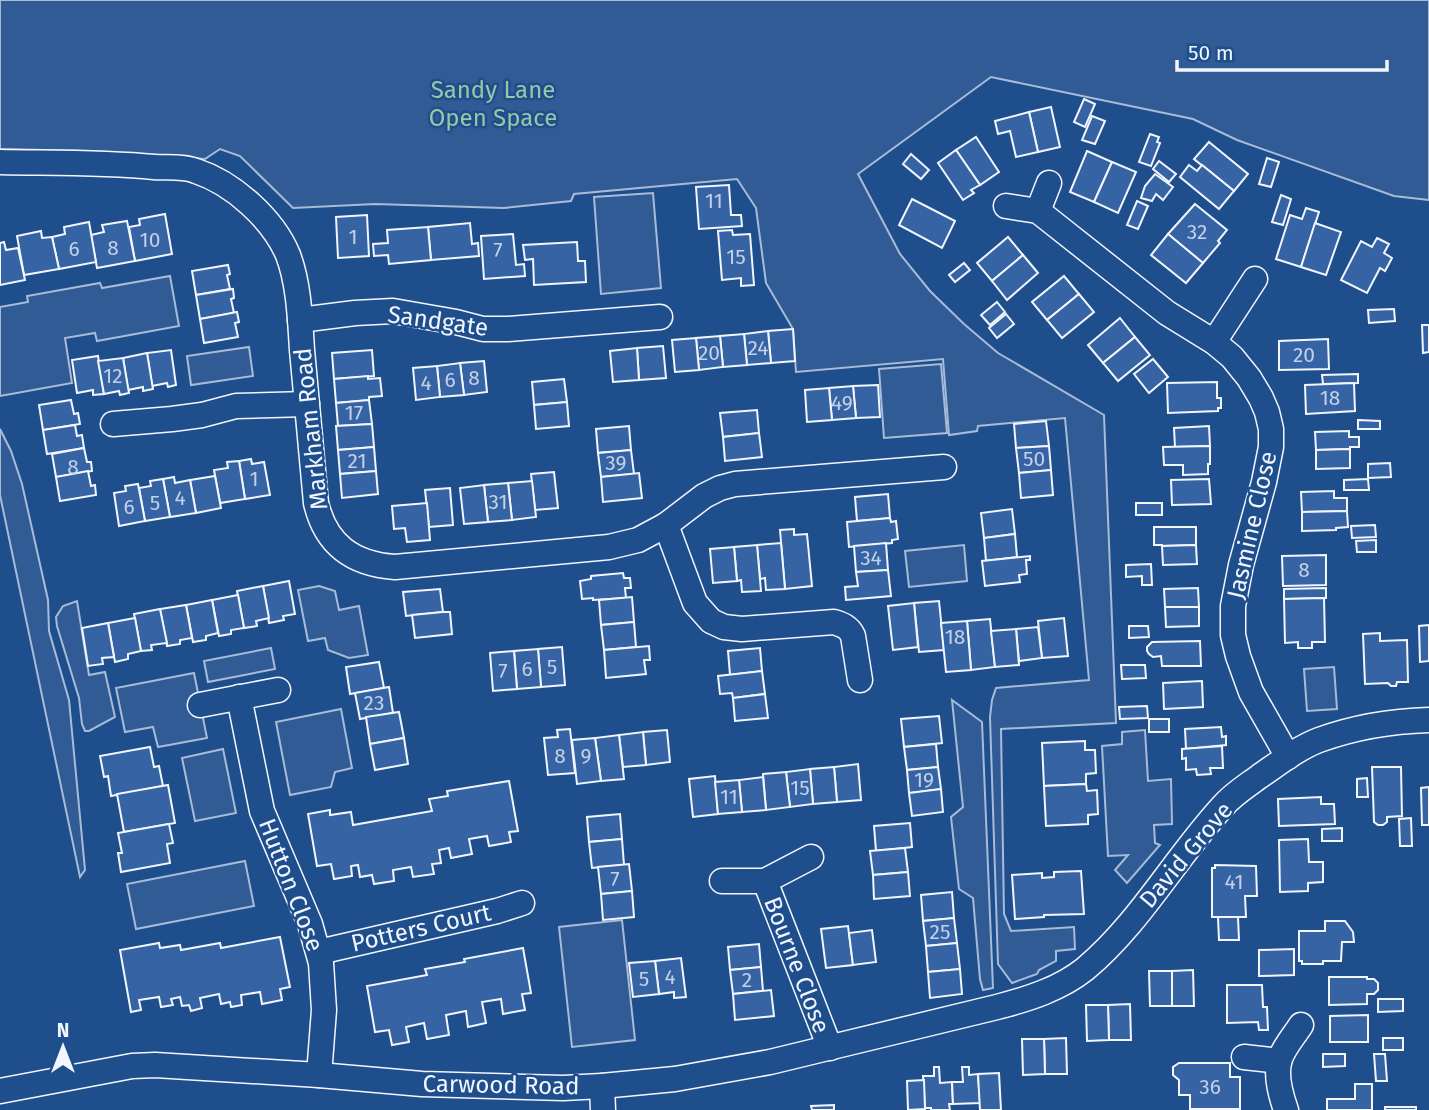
<svg xmlns="http://www.w3.org/2000/svg" width="1429" height="1110" font-family="'Fira Sans',sans-serif">
  <style>
    .built { fill: #305b95; stroke: #a8bbd7; stroke-width: 2 }
    .building { fill: #3563a3; stroke: #f2f6ff; stroke-width: 2 }
    .lines { fill: none; stroke-linecap: round; stroke-linejoin: round }
    .street-casing { stroke: #f2f6ff; stroke-width: 27 }
    .street { stroke: #1f4e8c; stroke-width: 24 }
    .labels { text-anchor: middle; dominant-baseline: central; stroke-width: 5; stroke-linejoin: round; paint-order: stroke }
    .number-label { font-size: 21px; fill: #c3d1e8 }
    .park-label { font-size: 24px; fill: #97c8a6; stroke: #1f4e8c }
    .street-label { font-size: 24px; fill: #f2f6ff; stroke: #1f4e8c }
  </style>
  <rect width="100%" height="100%" fill="#1f4e8c"/>
  <g class="built">
    <path d="M0 0H1429V200L1394 196 1237 140 1193 119 991 77 858 174 900 254 930 291 964 324 998 353 1104 415 1116 723 1001 729 1004 914 1011 931 1074 927 1075 949 1056 951V961L1039 970 1037 974 1012 983 998 964 990 717 992 700 996 688 1089 680 1065 418 978 426 977 431 949 435 943 359 796 372 793 329 766 283 756 208 737 179 574 194 571 201 504 208 375 204 293 208 240 156 220 149 205 159 91 151 0 149Z"/>
    <path d="M653 193 661 288 601 294 594 197Z"/>
    <path d="M170 276 179 326 97 341 95 333 65 338 72 383 0 396V307L28 302 27 296 100 283 102 288Z"/>
    <path d="M249 347 253 376 191 385 187 356Z"/>
    <path d="M941 364 947 433 884 438 879 369Z"/>
    <path d="M0 429 11 451 22 484 48 600 49 631 69 700 85 870 80 877 0 495Z"/>
    <path d="M964 545 967 581 909 587 905 551Z"/>
    <path d="M319 586 335 591 339 610 359 606 368 655 349 658 328 650 325 638 308 641 298 590Z"/>
    <path d="M77 601 89 675 105 672 115 717 89 731H85L82 724 79 698 57 626 56 617 63 606Z"/>
    <path d="M271 648 275 669 208 682 204 661Z"/>
    <path d="M1334 667 1337 709 1307 711 1304 669Z"/>
    <path d="M194 673 207 738 158 747 153 727 125 732 116 688Z"/>
    <path d="M952 700 982 722 993 988 983 990 980 979 973 898 959 889 951 817 963 807Z"/>
    <path d="M341 709 352 768 335 772 331 787 290 795 276 722Z"/>
    <path d="M1145 730 1148 781 1171 779 1172 824 1154 825 1155 843 1160 845 1127 883 1115 870 1128 855 1108 856 1102 746 1122 744V732Z"/>
    <path d="M223 749 236 813 195 821 182 758Z"/>
    <path d="M245 861 254 906 136 929 127 884Z"/>
    <path d="M622 920 635 1040 572 1047 559 927Z"/>
  </g>
  <g class="building">
    <path d="M1084 99 1095 104 1085 127 1074 122Z"/>
    <path d="M1051 107 1060 147 1038 152 1029 112Z"/>
    <path d="M1029 112 1038 152 1016 157 1010 131 998 134 995 121Z"/>
    <path d="M1092 116 1105 121 1095 144 1082 140Z"/>
    <path d="M1150 134 1159 137 1157 142 1160 143 1151 166 1139 162Z"/>
    <path d="M976 137 999 172 980 185 956 150Z"/>
    <path d="M1209 142 1248 174 1234 191 1194 159Z"/>
    <path d="M956 150 980 185 971 190 974 193 963 200 938 163Z"/>
    <path d="M1087 151 1112 162 1094 202 1070 192Z"/>
    <path d="M911 154 929 170 921 179 903 164Z"/>
    <path d="M1267 158 1279 162 1271 187 1259 184Z"/>
    <path d="M1159 161 1176 174 1169 182 1153 169Z"/>
    <path d="M1112 162 1136 172 1118 213 1094 202Z"/>
    <path d="M1189 165 1197 171 1202 165 1234 191 1219 209 1180 177Z"/>
    <path d="M1155 174 1173 187 1163 200 1156 194 1152 201 1141 198 1145 186Z"/>
    <path d="M729 185 731 215H741L742 226 699 229 696 187Z"/>
    <path d="M1281 195 1291 199 1283 225 1272 222Z"/>
    <path d="M912 199 955 221 942 248 899 225Z"/>
    <path d="M1137 201 1148 206 1138 229 1127 225Z"/>
    <path d="M1195 204 1227 230 1218 241 1220 243 1203 263 1168 234Z"/>
    <path d="M1306 208 1319 212 1301 267 1276 259 1290 215 1302 219Z"/>
    <path d="M165 214 172 254 135 261 129 227 140 225 139 219Z"/>
    <path d="M367 215 369 256 338 258 336 217Z"/>
    <path d="M127 221 135 261 97 268 91 235 104 232 102 225Z"/>
    <path d="M89 222 96 262 59 269 52 237 65 234 64 227Z"/>
    <path d="M470 223 472 244 478 243 479 256 431 260 428 227Z"/>
    <path d="M1315 223 1341 232 1326 275 1301 267Z"/>
    <path d="M428 227 431 260 389 264 388 255 374 256 373 244 388 243 387 230Z"/>
    <path d="M732 230 733 235 750 234 754 285 741 286V278L722 280 718 231Z"/>
    <path d="M41 231 42 238 52 237 59 269 24 275 17 236Z"/>
    <path d="M513 234 516 265 524 264 525 276 484 279 481 236Z"/>
    <path d="M1168 234 1203 263 1186 283 1151 255Z"/>
    <path d="M1008 237 1023 255 992 281 977 263Z"/>
    <path d="M1377 238 1389 244 1384 253 1392 258 1385 271 1380 268 1367 293 1341 280 1361 241 1372 247Z"/>
    <path d="M4 242 6 250 18 248 25 280 0 285V243Z"/>
    <path d="M577 242 578 261H585L586 282 534 285 533 259 525 260 523 245Z"/>
    <path d="M1023 255 1038 273 1007 300 992 281Z"/>
    <path d="M964 263 970 270 955 282 949 275Z"/>
    <path d="M228 265 230 274 227 275 230 289 196 295 192 271Z"/>
    <path d="M1064 276 1079 294 1047 320 1032 302Z"/>
    <path d="M233 289 234 298 231 299 234 313 200 319 196 295Z"/>
    <path d="M1079 294 1094 312 1062 338 1047 320Z"/>
    <path d="M997 302 1005 312 990 325 981 315Z"/>
    <path d="M1394 309 1395 321 1369 323 1368 310Z"/>
    <path d="M237 312 239 322 235 323 238 337 204 343 200 319Z"/>
    <path d="M1006 314 1014 324 997 338 989 328Z"/>
    <path d="M1120 318 1135 337 1103 363 1088 345Z"/>
    <path d="M1422 325H1429V352L1423 353Z"/>
    <path d="M793 329 795 361 771 363 768 331Z"/>
    <path d="M768 331 771 363 747 365 744 334Z"/>
    <path d="M744 334 747 365 723 367 720 336Z"/>
    <path d="M720 336 723 367 699 370 696 338Z"/>
    <path d="M1135 337 1150 355 1118 381 1103 363Z"/>
    <path d="M696 338 699 370 675 372 672 340Z"/>
    <path d="M1328 339 1329 369 1279 370V341Z"/>
    <path d="M663 346 666 378 639 380 637 348Z"/>
    <path d="M637 348 639 380 613 382 610 351Z"/>
    <path d="M171 350 176 385 168 387 167 383 152 386 147 353Z"/>
    <path d="M372 350 374 376 334 379 332 353Z"/>
    <path d="M147 353 153 389 143 391V387L128 390 123 358Z"/>
    <path d="M98 356 104 394 93 395V390L77 393 72 360Z"/>
    <path d="M123 358 129 393 120 395 119 391 104 394 98 361Z"/>
    <path d="M1153 359 1168 377 1149 393 1134 374Z"/>
    <path d="M484 361 487 392 464 395 460 363Z"/>
    <path d="M460 363 464 395 440 397 437 366Z"/>
    <path d="M437 366 440 397 416 400 413 368Z"/>
    <path d="M1358 374V383L1323 384 1322 375Z"/>
    <path d="M368 376V379L380 378 382 396 369 397V400L336 403 334 379Z"/>
    <path d="M564 379 567 402 534 405 532 382Z"/>
    <path d="M1217 382V398H1221V408H1218V411L1168 413 1167 383Z"/>
    <path d="M1354 383 1355 411 1306 414 1305 385Z"/>
    <path d="M878 385 880 417 856 418 853 386Z"/>
    <path d="M853 386 856 418 832 420 829 388Z"/>
    <path d="M829 388 832 420 807 422 805 390Z"/>
    <path d="M71 400 74 414 78 413 80 424 43 430 39 405Z"/>
    <path d="M369 400 372 424 338 426 336 403Z"/>
    <path d="M567 402 569 426 536 429 534 405Z"/>
    <path d="M757 410 759 433 723 437 720 413Z"/>
    <path d="M1358 420 1380 421V429H1358Z"/>
    <path d="M1046 421 1049 446 1016 448 1014 424Z"/>
    <path d="M372 424 374 447 338 450 336 426Z"/>
    <path d="M75 425 77 436 82 435 84 448 47 454 43 430Z"/>
    <path d="M629 426 631 450 598 453 596 429Z"/>
    <path d="M1209 426 1210 446 1175 447 1174 428Z"/>
    <path d="M1349 431V437H1359V447H1350V449L1316 450 1315 432Z"/>
    <path d="M759 433 762 457 725 461 723 437Z"/>
    <path d="M1049 446 1051 470 1019 473 1016 448Z"/>
    <path d="M1210 446V464H1208V474L1183 475V465H1164L1163 447Z"/>
    <path d="M374 447 376 471 340 474 338 450Z"/>
    <path d="M84 448 87 462H91L92 471 56 477 52 454Z"/>
    <path d="M1350 449V468L1316 469V450Z"/>
    <path d="M631 450 634 474 601 477 598 453Z"/>
    <path d="M251 459 252 464 264 462 270 495 245 499 239 461Z"/>
    <path d="M239 461 245 499 220 503 214 470 228 468 227 462Z"/>
    <path d="M1390 463 1391 477 1368 478V464Z"/>
    <path d="M1051 470 1053 495 1021 498 1019 473Z"/>
    <path d="M88 471 91 486 95 485 96 495 60 501 56 477Z"/>
    <path d="M376 471 378 494 342 498 340 474Z"/>
    <path d="M554 472 558 508 535 510 531 474Z"/>
    <path d="M639 473 642 498 603 502 601 477Z"/>
    <path d="M215 476 221 508 196 513 190 480Z"/>
    <path d="M174 477 175 483 190 480 196 513 170 517 163 479Z"/>
    <path d="M163 479 170 517 145 521 139 488 151 486 150 481Z"/>
    <path d="M1209 479 1211 504 1172 505 1171 480Z"/>
    <path d="M1368 479 1369 490H1344V480Z"/>
    <path d="M532 481 536 517 512 520 508 483Z"/>
    <path d="M508 483 512 520 488 522 484 485Z"/>
    <path d="M138 484 145 521 119 526 114 493 126 491 125 486Z"/>
    <path d="M484 485 488 522 464 524 460 488Z"/>
    <path d="M450 488 453 525 429 527 425 490Z"/>
    <path d="M1334 491V498H1347V511L1302 512 1301 492Z"/>
    <path d="M888 494 890 518 857 521 855 497Z"/>
    <path d="M427 503 430 540 407 542 405 528 394 529 392 506Z"/>
    <rect x="1136" y="503" width="26" height="12"/>
    <path d="M1012 509 1015 534 984 538 981 513Z"/>
    <path d="M1347 511 1348 527 1336 528V530L1302 531V512Z"/>
    <path d="M890 518 891 522 896 521 898 539 892 540V543L849 547 847 522Z"/>
    <path d="M1375 525 1376 537 1352 538 1351 526Z"/>
    <path d="M1154 527H1196V545L1162 546V545H1154Z"/>
    <path d="M794 529V535L807 534 812 586 785 589 780 530Z"/>
    <path d="M1015 534 1017 557 986 561 984 538Z"/>
    <path d="M1376 540V552H1357L1356 541Z"/>
    <path d="M781 543 785 589 766 590 765 578 760 579 757 545Z"/>
    <path d="M886 543 888 570 856 572 854 546Z"/>
    <path d="M757 545 761 591 742 592 741 580 737 581 734 547Z"/>
    <path d="M1196 545 1197 564 1163 565 1162 546Z"/>
    <path d="M734 547 737 581 713 583 710 549Z"/>
    <path d="M1326 555V585L1283 586 1282 556Z"/>
    <path d="M1030 556V560H1026L1027 574 1019 575 1020 582 985 586 982 561Z"/>
    <path d="M1151 564 1152 585H1142V576L1126 577V565Z"/>
    <path d="M888 570 891 596 846 600 845 587 858 586 856 572Z"/>
    <path d="M623 573 624 578H630L631 588H625L626 598 593 600V598L582 599 580 581 591 579V576Z"/>
    <path d="M289 581 295 614 283 616 284 620 269 623 263 586Z"/>
    <path d="M263 586 269 618 256 621 257 626 244 628 237 591Z"/>
    <path d="M1198 588 1199 607H1165L1164 589Z"/>
    <path d="M1326 588V598L1284 599V589Z"/>
    <path d="M440 589 443 612 406 616 403 592Z"/>
    <path d="M238 595 244 628 231 630V634L219 636 212 600Z"/>
    <path d="M632 597 634 622 601 625 599 600Z"/>
    <path d="M1324 598 1325 642H1312V648H1298V642L1285 643 1284 599Z"/>
    <path d="M212 600 218 633 206 636V640L193 642 186 605Z"/>
    <path d="M939 601 944 650 919 652 914 603Z"/>
    <path d="M914 603 918 647 893 650 888 606Z"/>
    <path d="M186 605 192 638 180 640V644L167 646 160 609Z"/>
    <path d="M1165 607H1199V626L1166 627Z"/>
    <path d="M160 609 167 643 151 645 152 650 141 651 134 614Z"/>
    <path d="M443 612H450L452 634 415 638 412 615Z"/>
    <path d="M135 618 141 651 128 654V659L115 662 108 623Z"/>
    <path d="M1064 618 1068 656 1042 658 1038 621Z"/>
    <path d="M990 619 995 667 971 670 967 621Z"/>
    <path d="M967 621 971 670 946 672 941 623Z"/>
    <path d="M634 622 636 647 604 650 601 625Z"/>
    <path d="M108 623 114 657 102 658 103 664 88 666 82 628Z"/>
    <path d="M1429 625V661L1420 662 1419 626Z"/>
    <path d="M1129 626H1148L1149 637 1129 638Z"/>
    <path d="M1038 627 1042 658 1019 661 1016 629Z"/>
    <path d="M1016 629 1019 665 995 667 991 631Z"/>
    <path d="M1380 633V641L1407 640 1408 682H1397L1396 686H1391L1388 683 1365 684 1363 634Z"/>
    <path d="M1200 641 1201 666H1162L1161 656 1153 657 1149 654 1147 651V647L1152 642Z"/>
    <path d="M649 646 650 660H644L646 674 606 678 604 650Z"/>
    <path d="M562 647 565 685 541 687 538 649Z"/>
    <path d="M760 648 762 671 730 675 728 651Z"/>
    <path d="M538 649 541 687 517 689 514 651Z"/>
    <path d="M514 651 517 689 493 691 490 653Z"/>
    <path d="M379 662 384 688 350 694 346 667Z"/>
    <path d="M1121 665H1145L1146 678 1122 679Z"/>
    <path d="M762 671 765 694 733 698 732 693 720 694 718 676Z"/>
    <path d="M1202 681 1203 707 1164 709 1163 683Z"/>
    <path d="M389 687 393 713 360 719 355 693Z"/>
    <path d="M765 694 768 718 735 721 733 698Z"/>
    <path d="M1147 706 1148 718 1120 719 1119 707Z"/>
    <path d="M399 712 404 738 370 744 366 717Z"/>
    <path d="M939 716 942 743 904 747 901 719Z"/>
    <rect x="1149" y="719" width="20" height="13"/>
    <path d="M1221 727 1222 737 1226 736V745L1186 749 1185 729Z"/>
    <path d="M570 729 575 773 548 775 544 738 558 737 557 730Z"/>
    <path d="M667 730 670 762 646 765 643 732Z"/>
    <path d="M643 732 646 765 623 767 619 735Z"/>
    <path d="M619 735 624 779 601 781 595 738Z"/>
    <path d="M404 738 408 764 375 770 370 744Z"/>
    <path d="M595 738 601 781 577 784 572 740Z"/>
    <path d="M1085 741V750H1095L1096 773 1086 774V784L1044 786 1042 743Z"/>
    <path d="M936 744 938 767 907 770 904 747Z"/>
    <path d="M1222 746 1223 768H1210L1211 774 1197 775 1196 769 1186 770V758L1182 759V749Z"/>
    <path d="M150 747 154 767 159 766 163 786 111 796 108 776 104 777 100 756Z"/>
    <path d="M858 764 861 800 837 802 834 767Z"/>
    <path d="M834 767 837 802 813 804 810 769Z"/>
    <path d="M938 767 941 789 909 793 907 770Z"/>
    <path d="M1372 767H1401L1402 816 1387 817V822L1383 825H1378L1374 822Z"/>
    <path d="M810 769 813 804 790 807 786 772Z"/>
    <path d="M786 772 790 807 766 810 763 774Z"/>
    <path d="M715 776 718 814 693 817 689 779Z"/>
    <path d="M763 777 766 810 742 812 739 780Z"/>
    <path d="M1367 778 1368 797H1357V779Z"/>
    <path d="M739 780 742 812 718 814 715 782Z"/>
    <path d="M509 781 518 831 509 832 511 842 489 846 487 836 469 839 472 854 451 858 449 848 439 850 441 863 432 864 434 874 413 877 411 867 393 870 394 881 374 884 372 875 360 877 358 865 351 866 352 876 334 879 331 864 317 866 308 814 330 810V815L351 812 353 825 432 811 429 799 448 796 447 791Z"/>
    <path d="M1086 784 1087 791 1097 790 1098 814 1088 815V824L1046 826 1044 786Z"/>
    <path d="M168 785 175 823 124 832 117 794Z"/>
    <path d="M1429 787V825H1422L1421 788Z"/>
    <path d="M941 789 943 812 912 816 909 793Z"/>
    <path d="M1321 797V804H1334L1335 824 1279 826 1278 799Z"/>
    <path d="M620 814 622 839 589 842 587 817Z"/>
    <path d="M1411 818 1412 846H1400L1399 819Z"/>
    <path d="M910 823 912 847 876 851 874 826Z"/>
    <path d="M169 824 173 843 167 844 170 863 121 872 118 853H122L118 833Z"/>
    <path d="M1342 828V841H1322V829Z"/>
    <path d="M622 839 624 865 592 868 589 842Z"/>
    <path d="M1308 839 1309 862H1323V882L1308 883V891L1280 892 1279 840Z"/>
    <path d="M905 848 908 872 873 875 870 851Z"/>
    <path d="M629 864 632 891 601 894 598 867Z"/>
    <path d="M1215 865 1256 866 1257 896H1245L1246 917H1212V868H1215Z"/>
    <path d="M1081 871 1084 914 1044 915V917L1015 919 1012 875 1042 873V878L1054 877V872Z"/>
    <path d="M908 872 910 896 874 899 873 875Z"/>
    <path d="M632 891 634 917 603 920 601 894Z"/>
    <path d="M952 892 954 918 923 921 921 895Z"/>
    <path d="M1218 917H1238L1239 940H1219Z"/>
    <path d="M954 918 957 943 926 946 923 921Z"/>
    <path d="M1325 921H1345L1353 932 1354 942H1342L1341 961H1323V964H1302V961H1299V931H1325Z"/>
    <path d="M848 926 853 965 826 968 821 929Z"/>
    <path d="M872 930 876 962 853 965 849 933Z"/>
    <path d="M280 937 290 987 280 989 282 1000 262 1004 260 992 241 995 242 1005 231 1007 230 1002 221 1004 219 994 200 998 202 1008 191 1011 189 1005 182 1006 180 997 171 999 173 1005 161 1007 159 997 139 1000 141 1010 131 1012 120 950 159 943 160 948 180 945 181 950 220 943 221 948Z"/>
    <path d="M957 943 960 969 928 972 926 946Z"/>
    <path d="M759 944 761 967 730 970 728 947Z"/>
    <path d="M523 948 531 993 522 994 525 1010 503 1014 501 999 482 1002 486 1023 468 1027 466 1011 446 1015 449 1035 427 1039 424 1023 406 1027 409 1042 392 1045 389 1030 375 1032 367 986 427 975 425 969 465 962 464 959Z"/>
    <path d="M1294 949V975L1259 976V950Z"/>
    <path d="M681 958 686 997 674 998V992L659 994 655 961Z"/>
    <path d="M655 961 659 994 633 997 629 963Z"/>
    <path d="M761 967 763 991 733 994 730 970Z"/>
    <path d="M960 969 962 994 930 998 928 972Z"/>
    <path d="M1193 970 1194 1006H1172V971Z"/>
    <path d="M1149 971H1172V1006H1150Z"/>
    <path d="M1329 977H1367V979H1374L1378 983V990L1374 994H1367V1004L1329 1005Z"/>
    <path d="M1227 985H1262L1263 1007H1267L1268 1030H1259L1258 1022 1227 1023Z"/>
    <path d="M771 990 774 1016 735 1020 733 994Z"/>
    <path d="M1378 999H1403V1011L1378 1012Z"/>
    <path d="M1130 1004 1131 1040H1109L1108 1005Z"/>
    <path d="M1086 1005H1108L1109 1040 1087 1041Z"/>
    <path d="M1368 1015V1042H1330V1016Z"/>
    <path d="M1066 1038 1067 1074H1045L1044 1039Z"/>
    <rect x="1383" y="1038" width="20" height="12"/>
    <path d="M1022 1039H1044L1045 1074 1023 1075Z"/>
    <path d="M1323 1054H1345V1066L1323 1067Z"/>
    <path d="M1374 1054H1385L1387 1081H1376Z"/>
    <path d="M1179 1063H1230V1077H1240V1109H1190V1095H1179V1080L1173 1075V1067Z"/>
    <path d="M934 1067H939L940 1083 952 1082 953 1104H949L950 1110H931V1108H925L923 1076H934Z"/>
    <path d="M962 1067H969V1075L978 1074 980 1103 953 1104 952 1082H963Z"/>
    <path d="M999 1073 1001 1110H980L978 1074Z"/>
    <path d="M924 1080 925 1109 908 1110 907 1081Z"/>
    <path d="M1355 1084H1372V1110H1327V1099H1355Z"/>
    <path d="M834 1105V1110H812L811 1106Z"/>
    <rect x="1385" y="1107" width="31" height="3"/>
  </g>
  <g class="lines">
    <defs>
      <g id="street">
        <path d="M0 162C51 163 103 162 154 167 167 168 184 166 196 171 233 183 273 219 288 255 299 284 300 319 302 350 307 401 311 452 316 503 326 545 353 564 395 567L609 547 638 540 666 525 704 496 720 488 735 484 944 467"/>
        <path d="M1006 206 1038 211 1167 313 1214 342 1232 357 1249 378 1261 398 1267 412 1271 429V447L1264 482 1241 565 1233 606V635L1238 656 1251 692 1288 757"/>
        <path d="M1038 211 1049 183"/>
        <path d="M300 320 355 313 393 311 456 322 483 329H508L660 317"/>
        <path d="M1214 342 1255 279"/>
        <path d="M113 424 172 419 202 415 236 406 307 404"/>
        <path d="M666 525 695 603 711 621 724 627 742 629 834 622C843 625 849 627 853 636L860 680"/>
        <path d="M239 697 262 811 310 924 321 963 324 1010 319 1075"/>
        <path d="M200 705 278 690"/>
        <path d="M722 881H765L811 857"/>
        <path d="M765 881 830 1048"/>
        <path d="M319 952 497 911 522 903"/>
        <path d="M1244 1057 1279 1061"/>
        <path d="M602 1086 603 1110"/>
        <path d="M0 1091 132 1066 155 1065 319 1075 422 1084 563 1088 602 1086 675 1079 770 1062 997 1007C1028 999 1060 989 1085 969 1140 923 1175 858 1223 806 1233 794 1248 785 1260 776 1279 763 1298 748 1319 740 1355 727 1392 721 1429 720"/>
        <path d="M1286 1110C1281 1096 1275 1074 1280 1059 1284 1047 1294 1036 1301 1025"/>
      </g>
    </defs>
    <use href="#street" class="street-casing"/>
    <use href="#street" class="street"/>
  </g>
  <g class="labels">
    <g class="number-label">
      <text x="714" y="201">11</text>
      <text x="1197" y="232">32</text>
      <text x="353" y="237">1</text>
      <text x="150" y="240">10</text>
      <text x="113" y="248">8</text>
      <text x="74" y="249">6</text>
      <text x="498" y="250">7</text>
      <text x="736" y="257">15</text>
      <text x="758" y="348">24</text>
      <text x="709" y="353">20</text>
      <text x="1304" y="355">20</text>
      <text x="113" y="376">12</text>
      <text x="474" y="378">8</text>
      <text x="450" y="380">6</text>
      <text x="426" y="383">4</text>
      <text x="1330" y="398">18</text>
      <text x="842" y="403">49</text>
      <text x="354" y="413">17</text>
      <text x="1034" y="459">50</text>
      <text x="357" y="461">21</text>
      <text x="616" y="463">39</text>
      <text x="73" y="467">8</text>
      <text x="254" y="479">1</text>
      <text x="180" y="498">4</text>
      <text x="498" y="502">31</text>
      <text x="155" y="503">5</text>
      <text x="129" y="507">6</text>
      <text x="871" y="558">34</text>
      <text x="1304" y="570">8</text>
      <text x="955" y="637">18</text>
      <text x="552" y="667">5</text>
      <text x="527" y="669">6</text>
      <text x="503" y="671">7</text>
      <text x="374" y="703">23</text>
      <text x="560" y="756">8</text>
      <text x="586" y="756">9</text>
      <text x="924" y="780">19</text>
      <text x="800" y="788">15</text>
      <text x="729" y="797">11</text>
      <text x="615" y="879">7</text>
      <text x="1234" y="882">41</text>
      <text x="940" y="932">25</text>
      <text x="670" y="977">4</text>
      <text x="644" y="979">5</text>
      <text x="747" y="980">2</text>
      <text x="1210" y="1087">36</text>
    </g>
    <g class="park-label">
      <text x="493" y="90">Sandy Lane<tspan x="493" dy="28">Open Space</tspan></text>
    </g>
    <g class="street-label">
      <text transform="translate(438 321) rotate(8)">Sandgate</text>
      <text transform="translate(311 429) rotate(-96)">Markham Road</text>
      <text transform="translate(1252 525) rotate(-77)">Jasmine Close</text>
      <text transform="translate(1186 855) rotate(-50)">David Grove</text>
      <text transform="translate(291 885) rotate(69)">Hutton Close</text>
      <text transform="translate(421 928) rotate(-13)">Potters Court</text>
      <text transform="translate(797 965) rotate(69)">Bourne Close</text>
      <text transform="translate(501 1085) rotate(1)">Carwood Road</text>
    </g>
  </g>
  <g transform="translate(63 1047)" stroke="#1f4e8c" stroke-width="5" paint-order="stroke">
  <path d="M0-5L12 26L0 18L-12 26Z" fill="#f2f6ff"/>
  <text y="-10" font-size="19" font-weight="bold" text-anchor="middle" fill="#f2f6ff">N</text>
  </g>
  <path d="M1177 60v10h210v-10" fill="none" stroke="#f2f6ff" stroke-width="3.5"/>
  <text x="1188" y="60" font-size="21" fill="#f2f6ff" stroke="#1f4e8c" stroke-width="5" paint-order="stroke">50 m</text>
</svg>
